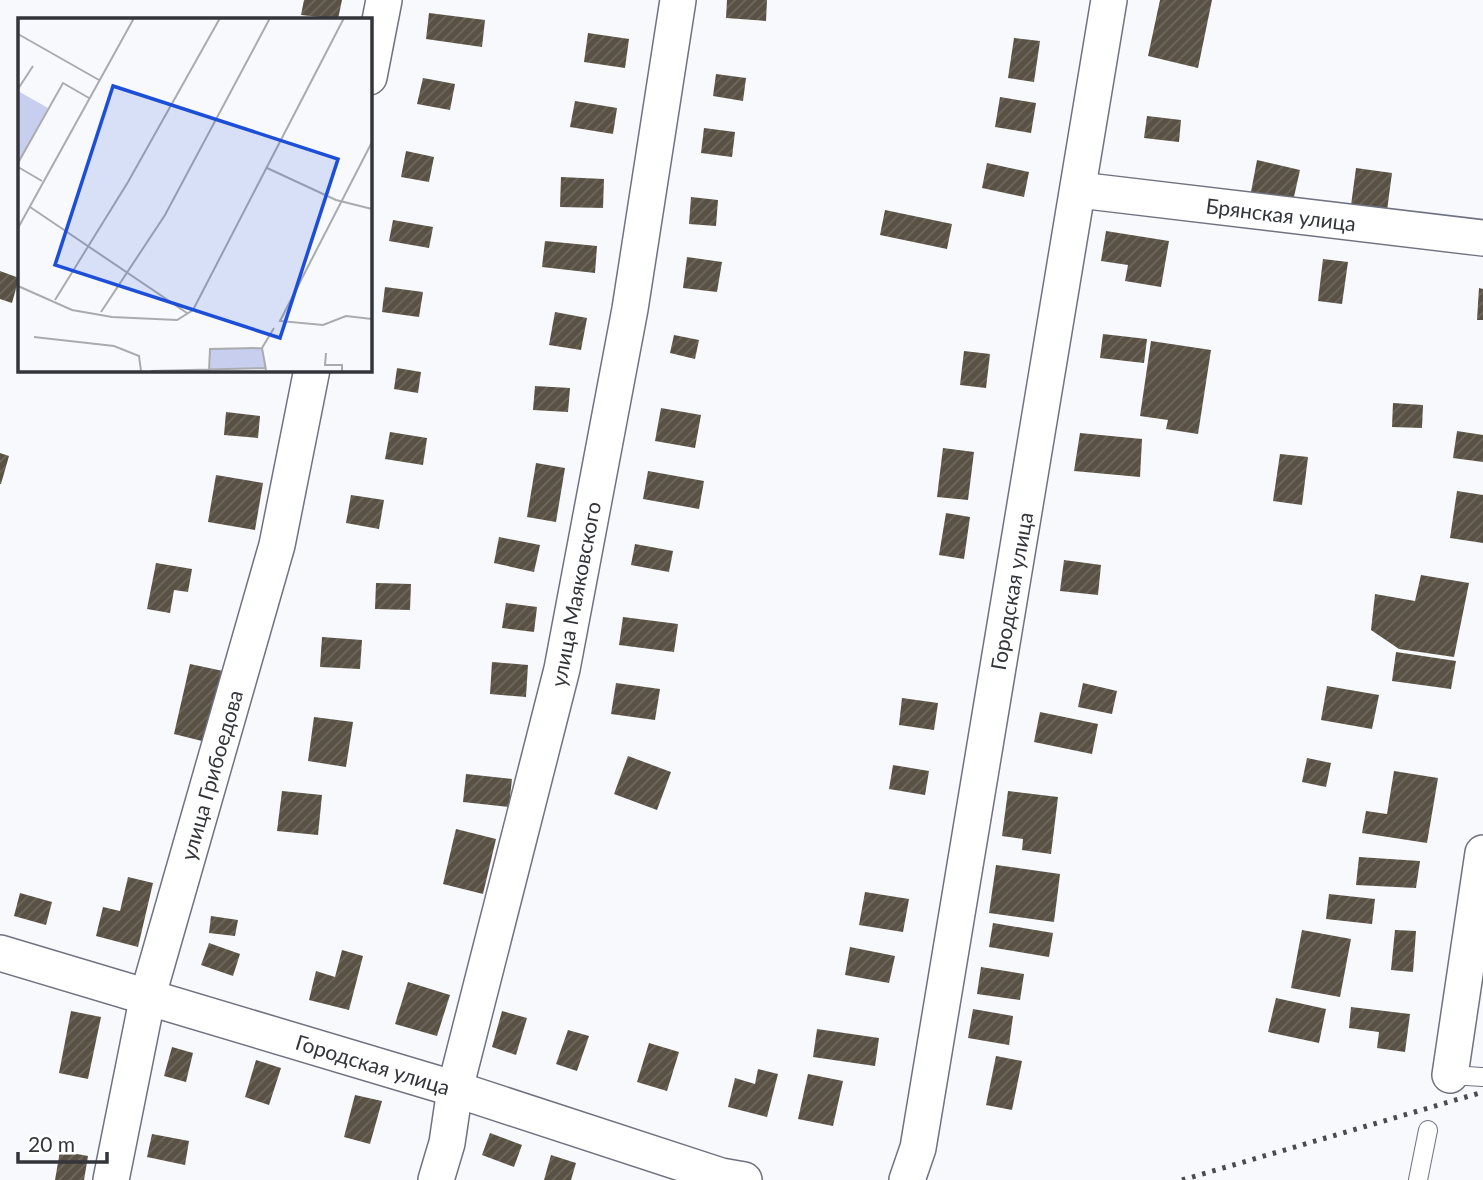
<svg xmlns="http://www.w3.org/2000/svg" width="1483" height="1180" font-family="Lato,sans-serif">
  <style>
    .building { fill: url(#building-hatch) }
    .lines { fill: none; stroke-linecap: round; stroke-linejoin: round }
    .service-casing { stroke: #6f7280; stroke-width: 20 }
    .minor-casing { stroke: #6f7280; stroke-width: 38 }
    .service { stroke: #fff; stroke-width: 18 }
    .minor { stroke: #fff; stroke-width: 35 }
    .rail { stroke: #4a4b51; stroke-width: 5; stroke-dasharray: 3.5 7; stroke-linecap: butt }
    .labels { text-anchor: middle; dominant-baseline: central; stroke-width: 7; stroke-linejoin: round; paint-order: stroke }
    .street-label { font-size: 21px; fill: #33353b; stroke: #fff }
    .inset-road { fill: none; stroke: #a9abaf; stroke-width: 2 }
    .view { fill: #1d4ed8; fill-opacity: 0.15; stroke: #1d4ed8; stroke-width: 3.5 }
    .inset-edge { fill: none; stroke: #33353b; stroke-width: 3.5 }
  </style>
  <defs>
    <pattern id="building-hatch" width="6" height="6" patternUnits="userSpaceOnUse" patternTransform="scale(1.75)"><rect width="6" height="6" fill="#595144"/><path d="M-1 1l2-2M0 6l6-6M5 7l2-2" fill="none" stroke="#6e685e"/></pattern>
  </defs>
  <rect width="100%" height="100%" fill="#f8f9fc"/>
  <g class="building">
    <path d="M304 0H342L338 19 301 15Z"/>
    <path d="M727 0H767L766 21 726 18Z"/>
    <path d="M1160 0H1212L1198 68 1148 56Z"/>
    <path d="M429 13 485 20 482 47 426 39Z"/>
    <path d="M588 33 629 39 625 68 584 62Z"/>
    <path d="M1014 38 1040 41 1034 82 1008 78Z"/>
    <path d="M716 74 746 78 743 101 713 96Z"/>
    <path d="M423 78 455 84 450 110 417 104Z"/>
    <path d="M1000 97 1036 103 1031 133 995 127Z"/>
    <path d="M575 101 617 108 613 134 570 127Z"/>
    <path d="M1147 116 1181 120 1179 142 1144 138Z"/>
    <path d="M704 128 735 132 732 157 701 153Z"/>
    <path d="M406 151 434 157 429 182 401 177Z"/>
    <path d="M1257 160 1300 170 1293 201 1251 192Z"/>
    <path d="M987 163 1029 172 1024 197 982 188Z"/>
    <path d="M1356 168 1392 173 1386 218 1350 213Z"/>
    <path d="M561 177 604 179 603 208 560 207Z"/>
    <path d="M691 197 718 200 716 226 689 224Z"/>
    <path d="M885 210 952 224 947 249 880 235Z"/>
    <path d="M393 220 433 227 429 248 389 241Z"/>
    <path d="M1106 231 1169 241 1161 287 1125 281 1128 265 1101 261Z"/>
    <path d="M545 241 597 246 595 273 542 267Z"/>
    <path d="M687 257 722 262 717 292 683 288Z"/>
    <path d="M1323 259 1348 262 1342 304 1318 301Z"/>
    <path d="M0 271 19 278 12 303 0 299Z"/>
    <path d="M385 287 423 292 419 317 382 312Z"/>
    <path d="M1479 288 1483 289V320H1477Z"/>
    <path d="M555 312 587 318 581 350 549 345Z"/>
    <path d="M1103 334 1147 339 1144 363 1100 358Z"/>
    <path d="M674 335 699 340 695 359 670 353Z"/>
    <path d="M1151 341 1211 350 1198 434 1166 429 1168 420 1140 416Z"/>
    <path d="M964 351 990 354 986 388 960 385Z"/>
    <path d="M397 368 421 372 418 393 394 389Z"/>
    <path d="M535 386 570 388 568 412 533 410Z"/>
    <path d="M1393 403 1423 405 1422 428 1392 427Z"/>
    <path d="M661 408 701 415 695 448 655 441Z"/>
    <path d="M226 412 260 416 258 438 224 435Z"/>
    <path d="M1457 431 1483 435V462L1453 458Z"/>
    <path d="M390 432 427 438 423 465 385 459Z"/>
    <path d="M1080 433 1142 439 1140 477 1074 471Z"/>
    <path d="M943 448 974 452 968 500 937 497Z"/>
    <path d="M0 453 9 456 1 484H0Z"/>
    <path d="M1280 454 1308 457 1302 505 1273 501Z"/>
    <path d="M536 463 565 468 556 522 527 517Z"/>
    <path d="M648 471 704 481 699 509 643 499Z"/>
    <path d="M216 475 263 483 255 530 208 522Z"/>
    <path d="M1457 491 1483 495V543L1450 538Z"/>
    <path d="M351 495 384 500 379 529 346 523Z"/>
    <path d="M946 513 970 517 964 559 939 555Z"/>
    <path d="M499 537 540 545 534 572 494 563Z"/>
    <path d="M635 544 673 551 669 572 631 565Z"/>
    <path d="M1064 560 1101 565 1098 595 1060 591Z"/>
    <path d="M156 563 192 569 188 592 174 590 170 613 147 609Z"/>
    <path d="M1421 575 1469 583 1454 657 1399 649 1371 630 1375 594 1415 601Z"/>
    <path d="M376 583 411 584 410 610 375 609Z"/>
    <path d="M506 603 537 607 534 632 502 628Z"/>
    <path d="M623 617 678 624 674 652 619 645Z"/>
    <path d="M322 637 362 640 360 669 320 667Z"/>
    <path d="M1396 652 1456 661 1451 689 1392 681Z"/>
    <path d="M492 662 528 665 526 697 490 694Z"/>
    <path d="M190 664 223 671 206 742 174 734Z"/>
    <path d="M616 683 660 689 655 720 611 714Z"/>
    <path d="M1083 683 1117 691 1112 714 1078 707Z"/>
    <path d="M1327 686 1379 695 1372 729 1321 720Z"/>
    <path d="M902 698 938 703 934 730 899 725Z"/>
    <path d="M1040 712 1098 724 1092 754 1034 742Z"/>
    <path d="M314 717 353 722 346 767 308 761Z"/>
    <path d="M628 756 671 772 657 810 614 794Z"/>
    <path d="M1307 758 1331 763 1326 787 1302 782Z"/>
    <path d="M893 765 929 771 925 795 889 789Z"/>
    <path d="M1394 771 1438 778 1427 843 1362 833 1366 811 1387 814Z"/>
    <path d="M466 774 512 779 509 807 463 802Z"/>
    <path d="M282 791 322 795 318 835 277 831Z"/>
    <path d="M1008 791 1058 797 1051 854 1022 850 1023 839 1002 836Z"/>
    <path d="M456 829 496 839 483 894 443 884Z"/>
    <path d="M1359 857 1420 861 1416 888 1356 885Z"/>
    <path d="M996 865 1060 874 1054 922 989 913Z"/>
    <path d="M128 877 153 883 138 947 96 936 103 907 120 911Z"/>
    <path d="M865 892 909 899 903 932 859 925Z"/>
    <path d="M20 893 52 902 46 925 14 916Z"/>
    <path d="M1329 894 1375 899 1372 924 1326 919Z"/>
    <path d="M211 916 238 920 235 936 209 933Z"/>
    <path d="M993 923 1053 933 1049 957 989 947Z"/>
    <path d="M1302 930 1351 939 1340 997 1291 988Z"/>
    <path d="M1395 930 1416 931 1413 972 1391 970Z"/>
    <path d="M209 943 240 954 233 976 201 965Z"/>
    <path d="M850 947 895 956 889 983 845 975Z"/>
    <path d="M342 950 363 956 349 1010 309 1000 316 971 335 977Z"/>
    <path d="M981 967 1024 974 1020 1000 977 994Z"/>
    <path d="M408 982 450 995 437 1036 395 1024Z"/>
    <path d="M1276 998 1326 1009 1319 1043 1268 1032Z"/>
    <path d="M1351 1007 1410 1014 1405 1052 1377 1048 1379 1032 1349 1028Z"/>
    <path d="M973 1009 1013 1016 1009 1045 968 1038Z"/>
    <path d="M71 1011 101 1017 88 1079 59 1073Z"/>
    <path d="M502 1011 527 1018 516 1055 492 1047Z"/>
    <path d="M817 1029 879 1038 875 1066 813 1057Z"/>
    <path d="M568 1030 589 1036 577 1071 556 1064Z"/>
    <path d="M649 1043 679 1052 667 1091 637 1082Z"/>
    <path d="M172 1047 193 1053 186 1082 164 1076Z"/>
    <path d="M996 1056 1022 1061 1012 1110 986 1105Z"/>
    <path d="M256 1060 281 1068 269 1105 245 1097Z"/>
    <path d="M758 1069 778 1074 767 1117 728 1107 735 1078 755 1084Z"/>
    <path d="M808 1074 843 1081 833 1126 798 1119Z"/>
    <path d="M355 1095 382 1101 370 1144 344 1137Z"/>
    <path d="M490 1133 522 1145 514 1167 482 1155Z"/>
    <path d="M152 1134 189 1141 185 1165 147 1157Z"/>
    <path d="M60 1151 88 1156 84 1180H55Z"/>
    <path d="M551 1155 576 1163 571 1180H544Z"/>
  </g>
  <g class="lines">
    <defs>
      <g id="service">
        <path d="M1450 1075 1483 1077"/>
        <path d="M1418 1180 1428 1130"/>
      </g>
      <g id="minor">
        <path d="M369 77 384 0"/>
        <path d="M1079 190 1483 238"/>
        <path d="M0 953 455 1089 721 1176 744 1180"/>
        <path d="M1450 1075 1483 853"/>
        <path d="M111 1180 148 995 277 545 312 369"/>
        <path d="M436 1180 447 1143 455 1089 562 669 630 309 678 0"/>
        <path d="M907 1180 918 1148 1109 0"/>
      </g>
    </defs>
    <use href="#service" class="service-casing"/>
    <use href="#minor" class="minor-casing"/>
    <use href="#service" class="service"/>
    <use href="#minor" class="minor"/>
    <path class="rail" d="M1182 1180 1483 1092"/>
  </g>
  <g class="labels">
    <g class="street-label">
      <text transform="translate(1281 214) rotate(7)">Брянская улица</text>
      <text transform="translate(1011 591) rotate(-80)">Городская улица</text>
      <text transform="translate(575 594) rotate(-79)">улица Маяковского</text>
      <text transform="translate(211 775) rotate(-74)">улица Грибоедова</text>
      <text transform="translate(373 1064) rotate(17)">Городская улица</text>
    </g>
  </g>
  <g transform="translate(18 18)">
    <rect width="354" height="354" fill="#f8f9fc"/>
    <path d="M0 73 30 90 0 145ZM244 330 247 350 191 351 192 331Z" fill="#c8ceed"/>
    <path class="inset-road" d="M0 16 81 62M0 71 15 48M354 124 262 303 305 307 328 298 354 301M0 145 45 65 71 80M0 149 24 163M249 150 318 182 354 191M12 189 169 295M0 210 116 0M0 268 54 292 94 299 159 302 175 292 326 0M37 282 110 164 202 0M83 294 147 197 252 0M16 319 96 328 121 338 123 353M244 330 256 310M308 335 307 347H324V353M133 353 247 350M191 353 192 331 244 330 248 352"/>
    <path class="view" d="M95 68 320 141 262 320 37 247Z"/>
    <rect width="354" height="354" class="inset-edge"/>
  </g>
  <path d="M18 1152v10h89v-10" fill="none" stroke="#33353b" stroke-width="3.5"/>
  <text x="28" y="1152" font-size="21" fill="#33353b" stroke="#ffffff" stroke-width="5" paint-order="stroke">20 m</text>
</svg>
